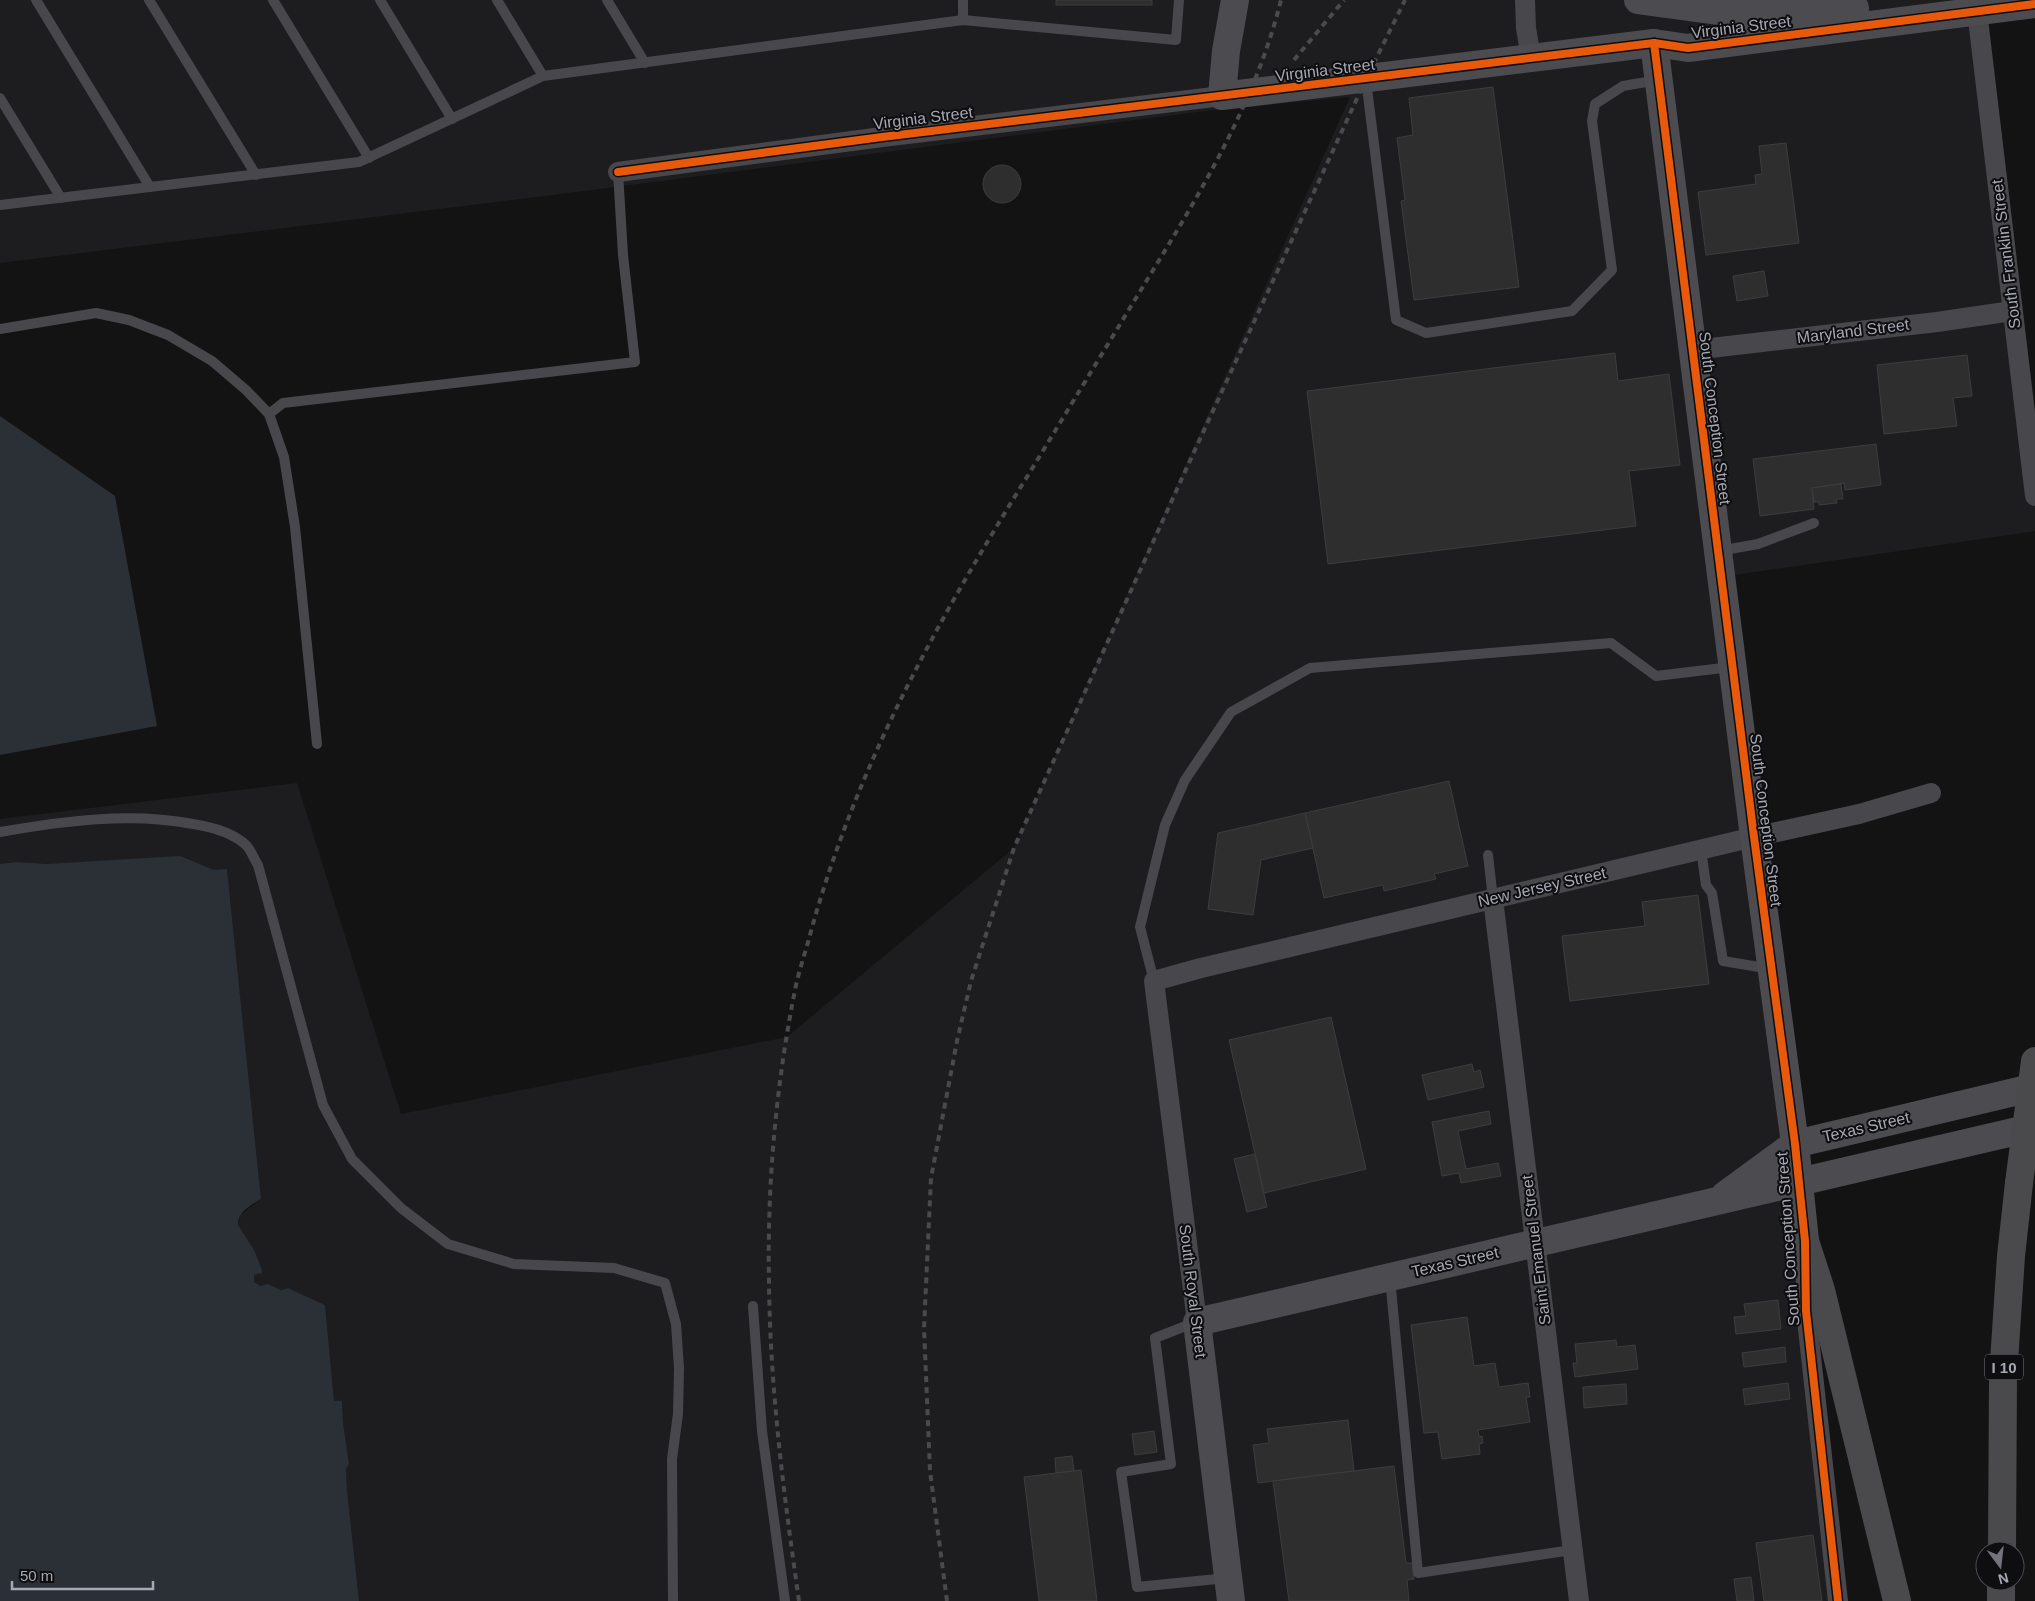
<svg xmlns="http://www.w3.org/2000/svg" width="2035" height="1601" font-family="Helvetica,sans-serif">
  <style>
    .built { fill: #1d1d1f }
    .water { fill: #2b3037 }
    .building { fill: #2e2e2e; stroke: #3c3d3f }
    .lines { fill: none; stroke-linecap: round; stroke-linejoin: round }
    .lane { stroke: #48484c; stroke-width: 10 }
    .street { stroke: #48484c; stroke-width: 20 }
    .secondary { stroke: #4c4c50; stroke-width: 28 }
    .highway { stroke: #4a4a4d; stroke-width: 28 }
    .rail { stroke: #494a4c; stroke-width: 4; stroke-dasharray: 6 5; stroke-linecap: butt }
    .highway-bridge { stroke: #4a4a4d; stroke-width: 28 }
    .cycleway-casing { stroke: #0e0d0f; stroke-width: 11 }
    .cycleway { stroke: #e8590c; stroke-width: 8 }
    .labels { text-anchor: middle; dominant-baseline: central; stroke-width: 4; stroke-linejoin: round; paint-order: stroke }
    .shield { fill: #0e0d0f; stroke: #787a82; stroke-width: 1 }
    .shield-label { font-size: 15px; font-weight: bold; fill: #a6a8b3 }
    .street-label { font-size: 16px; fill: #a6a8b3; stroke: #0e0d0f }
  </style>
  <rect width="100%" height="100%" fill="#131313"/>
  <path class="built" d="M0 0H1977L2035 502V531L1721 577 1838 1601H359L347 1490 346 1469 349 1464 343 1423 342 1401H334L325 1305 288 1288 281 1290 268 1284 261 1286 254 1282V1275L260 1274 262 1270 238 1225 240 1215 261 1199 227 870H214L197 864H47L16 862 0 864V819L297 783 401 1114 787 1037 1014 848 1350 97 1213 110 545 196 0 263Z"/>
  <g class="water">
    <path d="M0 416 115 496 157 726 0 755Z"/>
    <path d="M180 856 214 870 227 869 261 1199C251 1205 237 1212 238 1225L254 1250 262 1270V1273L254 1275V1282L261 1286 268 1284 281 1290 288 1288 325 1305 334 1401H342L343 1423 349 1464 346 1469 347 1490 359 1601H0V864L16 862 47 864Z"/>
  </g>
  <g class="building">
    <rect x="1056" y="0" width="96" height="5"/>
    <path d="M1493 87 1519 287 1414 300 1401 201 1405 200 1397 138 1413 135 1409 98Z"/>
    <path d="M1786 143 1799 243 1706 255 1698 192 1756 184 1755 175 1762 174 1759 146Z"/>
    <circle cx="1002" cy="184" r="19"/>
    <path d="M1764 271 1768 296 1737 301 1733 276Z"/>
    <path d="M1615 353 1618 381 1669 374 1680 465 1629 471 1636 526 1328 564 1307 391Z"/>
    <path d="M1967 355 1972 396 1953 398 1957 426 1884 434 1877 365Z"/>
    <path d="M1876 444 1881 485 1845 490 1844 483 1812 488 1814 509 1760 516 1753 459Z"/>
    <path d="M1841 484 1843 499H1836L1837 503 1819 505V502H1814L1812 488Z"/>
    <path d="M1449 781 1468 866 1434 874 1436 879 1384 891 1383 885 1324 898 1305 813Z"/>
    <path d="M1305 813 1313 848 1261 860 1253 915 1208 909 1218 833Z"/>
    <path d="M1698 895 1709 984 1570 1001 1562 936 1645 926 1642 902Z"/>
    <path d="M1331 1017 1366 1169 1264 1193 1229 1040Z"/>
    <path d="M1472 1064 1474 1072 1480 1070 1484 1087 1428 1100 1422 1075Z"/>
    <path d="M1489 1111 1491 1124 1458 1131 1466 1169 1498 1163 1501 1176 1461 1183 1459 1173 1442 1176 1432 1122Z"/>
    <path d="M1255 1154 1267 1207 1247 1212 1234 1159Z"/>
    <path d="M1778 1300 1781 1329 1736 1334 1734 1317 1746 1316 1744 1304Z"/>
    <path d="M1467 1317 1474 1366 1495 1363 1499 1387 1528 1383 1530 1397H1526L1530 1422 1478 1430 1479 1437 1482 1436 1483 1443 1479 1444 1480 1454 1442 1459 1438 1432 1424 1433 1411 1325Z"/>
    <path d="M1616 1340 1617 1347 1635 1345 1638 1369 1575 1377 1573 1363H1577L1575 1344Z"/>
    <path d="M1785 1347 1786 1362 1744 1367 1742 1353Z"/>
    <path d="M1788 1383 1790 1399 1745 1405 1743 1389Z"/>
    <path d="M1626 1384 1627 1404 1584 1408 1583 1387Z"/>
    <path d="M1348 1420 1354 1471 1258 1483 1253 1445 1269 1443 1267 1429Z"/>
    <path d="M1154 1431 1157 1452 1135 1455 1132 1434Z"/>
    <path d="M1072 1456 1074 1471 1056 1473 1055 1458Z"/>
    <path d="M1394 1466 1406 1563H1412L1414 1579 1407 1580 1409 1601H1289L1273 1481Z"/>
    <path d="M1081 1470 1097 1601H1039L1024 1477Z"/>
    <path d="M1813 1535 1822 1601H1764L1756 1543Z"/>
    <path d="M1751 1577 1754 1601H1737L1734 1579Z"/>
  </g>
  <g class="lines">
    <g class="lane">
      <path d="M36 0 150 187"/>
      <path d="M149 0 256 175"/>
      <path d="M273 0 369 158"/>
      <path d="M380 0 452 119"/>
      <path d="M497 0 543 76"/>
      <path d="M607 0 645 63"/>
      <path d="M963 20V0"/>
      <path d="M1366 80 1396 320 1426 333 1572 311 1612 270 1592 121 1595 104 1623 86 1658 80"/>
      <path d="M0 98 61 198"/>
      <path d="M0 205 359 162 543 76 963 20 1176 40 1179 0"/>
      <path d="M0 329 96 313 129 320 168 335 212 361 246 390 269 414 284 457 295 527 317 744"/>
      <path d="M269 414 283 403 635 362 623 255 618 172"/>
      <path d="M1719 551 1758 544 1814 523"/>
      <path d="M0 832C64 821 129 812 193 824 212 827 232 832 246 845 251 850 254 859 258 865L323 1105 352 1159 401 1208 448 1244 514 1264 614 1268 665 1283 676 1324 679 1368 678 1414 672 1459 673 1601"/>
      <path d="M1701 849 1706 885 1712 893 1723 961 1771 969"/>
      <path d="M1488 855 1493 899"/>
      <path d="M1154 981 1140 927 1165 825 1185 780 1231 712 1310 668 1611 643 1656 676 1731 667"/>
      <path d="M1390 1278 1418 1573 1572 1550"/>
      <path d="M753 1306 762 1431 785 1601"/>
      <path d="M1196 1322 1155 1338 1171 1464 1121 1472 1137 1587 1227 1578"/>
    </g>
    <g class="street">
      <path d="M1525 0 1526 28 1531 58"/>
      <path d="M1977 11 2035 496"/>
      <path d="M618 172 882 137 1222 96"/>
      <path d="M1693 350 1937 322 2012 311"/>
      <path d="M1493 899 1579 1601"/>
      <path d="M1806 1263V1311L1838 1601"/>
      <path d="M1197 1322 1154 981 1201 968 1754 837 1859 814 1931 793"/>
    </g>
    <g class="secondary">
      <path d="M1235 0 1226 51 1222 96 1654 43 1688 48 2035 4"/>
      <path d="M1638 0 1735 13H1799L1855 8"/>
      <path d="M1654 43 1754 837 1795 1144 1805 1241"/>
      <path d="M1725 1195 1795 1144 2035 1087"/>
      <path d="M1231 1601 1197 1322 2035 1127"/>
    </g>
    <g class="highway">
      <path d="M1805 1241 1821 1290 1897 1601"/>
      <path d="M2002 1551 2003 1377 2011 1256 2019 1183"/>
      <path d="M2001 1601V1581"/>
    </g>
    <g class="rail">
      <path d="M1294 60 1344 0"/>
      <path d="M799 1601C784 1496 770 1389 769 1282 767 1185 776 1085 795 990 799 970 806 951 811 931 858 762 938 620 1030 472 1069 408 1108 344 1147 280 1201 192 1256 101 1281 0"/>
      <path d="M947 1601 930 1471 924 1328 931 1178 957 1041 971 981 1014 848 1188 465 1366 79 1405 0"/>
    </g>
    <path class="highway-bridge" d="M2019 1183 2035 1061"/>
    <defs>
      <g id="cycleway">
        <path d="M1654 43 1754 837 1795 1144 1805 1241 1806 1311 1838 1601"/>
        <path d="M618 172 882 137 1654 43 1688 48 2035 4"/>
      </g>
    </defs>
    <use href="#cycleway" class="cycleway-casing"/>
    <use href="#cycleway" class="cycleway"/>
  </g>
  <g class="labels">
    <rect class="shield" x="1985" y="1354.5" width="38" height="25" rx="4"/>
    <g class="shield-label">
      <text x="2004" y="1367">I 10</text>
    </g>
    <g class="street-label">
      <text transform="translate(1741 27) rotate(-7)">Virginia Street</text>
      <text transform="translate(1325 70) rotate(-7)">Virginia Street</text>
      <text transform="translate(923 118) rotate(-7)">Virginia Street</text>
      <text transform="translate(2006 254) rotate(-97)">South Franklin Street</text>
      <text transform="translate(1853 331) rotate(-7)">Maryland Street</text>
      <text transform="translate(1715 418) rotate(83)">South Conception Street</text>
      <text transform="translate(1766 820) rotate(83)">South Conception Street</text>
      <text transform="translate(1542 887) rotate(-13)">New Jersey Street</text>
      <text transform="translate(1866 1127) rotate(-13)">Texas Street</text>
      <text transform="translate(1788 1239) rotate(-94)">South Conception Street</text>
      <text transform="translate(1536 1250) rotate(-97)">Saint Emanuel Street</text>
      <text transform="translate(1455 1262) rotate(-13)">Texas Street</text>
      <text transform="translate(1193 1291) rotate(83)">South Royal Street</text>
    </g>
  </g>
  <g transform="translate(2000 1566) rotate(165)"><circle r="24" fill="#0e0d0f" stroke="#4b4b51"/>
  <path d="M0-4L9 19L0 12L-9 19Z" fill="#73747b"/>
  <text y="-8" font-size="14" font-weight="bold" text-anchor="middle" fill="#a6a8b3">N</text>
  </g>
  <path d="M12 1581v8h141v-8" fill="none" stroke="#a6a8b3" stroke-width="2.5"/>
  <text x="20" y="1581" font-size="15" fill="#a6a8b3" stroke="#0e0d0f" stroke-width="4" paint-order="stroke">50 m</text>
</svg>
